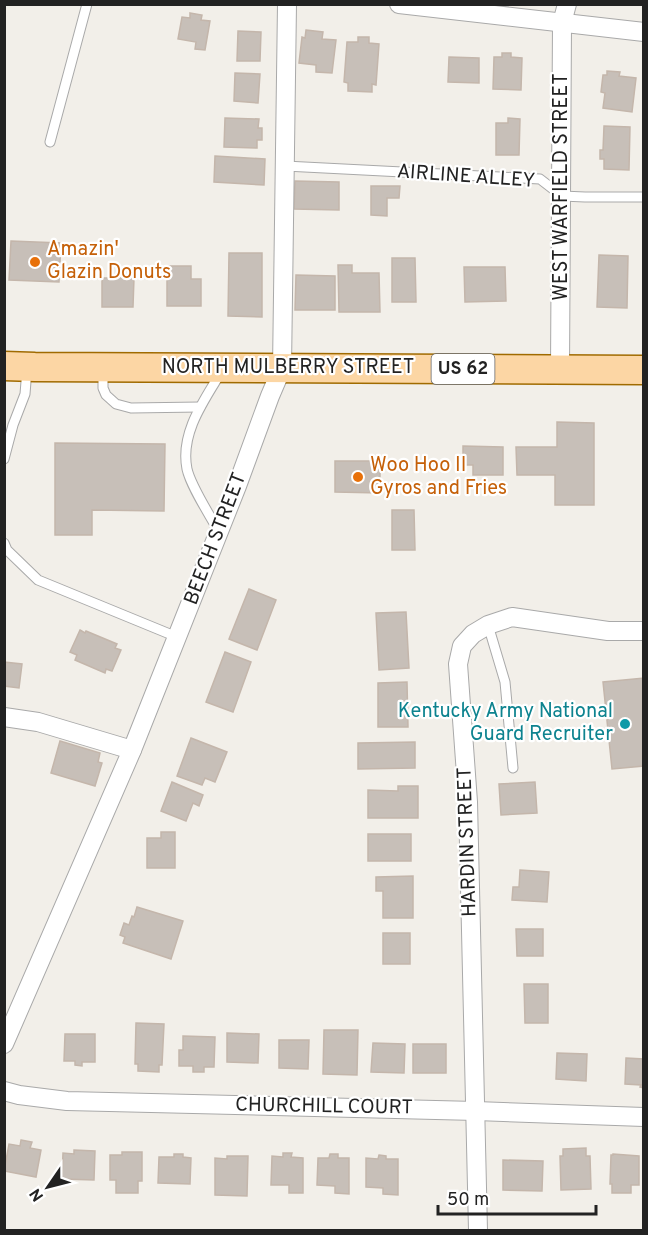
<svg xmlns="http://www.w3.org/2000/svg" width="648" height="1235" font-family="Overpass,sans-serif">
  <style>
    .building { fill: #c7bfb8; stroke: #c4b6ab; stroke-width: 1.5 }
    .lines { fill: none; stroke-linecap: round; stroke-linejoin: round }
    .service-casing { stroke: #a9a9a9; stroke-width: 11 }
    .minor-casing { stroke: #a9a9a9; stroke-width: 20 }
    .primary-casing { stroke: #a06b00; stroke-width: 31 }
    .service { stroke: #fff; stroke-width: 9 }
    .minor { stroke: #fff; stroke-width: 18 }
    .primary { stroke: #fcd6a4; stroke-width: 28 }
    .food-dot { fill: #e8710a; stroke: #fff; stroke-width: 2 }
    .culture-dot { fill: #0f9aa8; stroke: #fff; stroke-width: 2 }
    .labels { text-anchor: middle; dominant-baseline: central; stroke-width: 4.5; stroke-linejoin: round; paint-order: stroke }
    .shield { fill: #fff; stroke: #646464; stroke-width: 1.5 }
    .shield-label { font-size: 18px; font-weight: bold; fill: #222 }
    .street-label { font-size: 20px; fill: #222; stroke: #fff }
    .food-label { font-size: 20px; fill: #c56008; stroke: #fff; text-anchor: start }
    .culture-label { font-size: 20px; fill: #0d838f; stroke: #fff; text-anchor: end }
  </style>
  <rect width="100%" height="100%" fill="#f2efe9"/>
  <g class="building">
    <path d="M190 13 202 15 201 20 210 21 205 50 195 49 196 42 178 39 182 17 190 18Z"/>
    <path d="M306 30 323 32 322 39 336 40 332 73 316 72V65L299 63 302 37 305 38Z"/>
    <path d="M238 31 261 32 260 61H237Z"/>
    <path d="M358 37H369V43L379 44 376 85 372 84V92L348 91V83L344 82 347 42H358Z"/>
    <path d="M502 53H511V57L522 58 521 90 493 89 494 57H502Z"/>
    <path d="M449 57 479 58V83L448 82Z"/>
    <path d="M607 71 620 72 619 76 636 78 632 112 603 108 605 93 601 92 603 75H607Z"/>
    <path d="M235 73 260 74 258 103 234 101Z"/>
    <path d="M225 118 259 119 258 128H262V140H257V148L224 147Z"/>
    <path d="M508 118 520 119 519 155H496V123H508Z"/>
    <path d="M604 126 630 127 629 170 604 169V159H600V150H603Z"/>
    <path d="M215 156 265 159 264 185 214 182Z"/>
    <path d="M295 181 339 182V210L294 209Z"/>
    <path d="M371 186H400L399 198H387V216L371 215Z"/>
    <path d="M11 241 61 243 59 282 9 280Z"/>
    <path d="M229 253H262V317L228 316Z"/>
    <path d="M599 255 628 256 627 308 597 307Z"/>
    <path d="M392 258H415L416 302H392Z"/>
    <path d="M338 265H352V273H379L380 312H339Z"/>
    <path d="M167 266H191V279H201V306H167Z"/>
    <path d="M464 267H505L506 301 465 302Z"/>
    <path d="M296 275 335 276V310H295Z"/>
    <path d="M102 278H134L133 307H102Z"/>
    <path d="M557 422 594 423V505H555V475H517L516 447H557Z"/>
    <path d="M55 443 165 444 164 511 92 510V535H55Z"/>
    <path d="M463 446 503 447V475H473V465H463Z"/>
    <path d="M335 461H380V493L335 492Z"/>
    <path d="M392 510H414L415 550H392Z"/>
    <path d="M249 589 276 600 257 650 229 639Z"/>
    <path d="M406 612 409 668 379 670 376 613Z"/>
    <path d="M80 630 85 633 86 631 117 644 115 648 121 650 112 671 106 669 105 673 75 660 77 655 70 652Z"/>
    <path d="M225 652 251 662 233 712 206 702Z"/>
    <path d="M4 662 22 664 19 688 4 686Z"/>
    <path d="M644 678V766L612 769 603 682Z"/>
    <path d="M407 682 408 727H378V683Z"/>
    <path d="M191 738 227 752 215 782 205 778 202 785 177 776Z"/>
    <path d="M60 741 100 753 98 762 102 763 95 786 51 773Z"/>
    <path d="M415 742V768L358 769V743Z"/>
    <path d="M172 782 203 795 199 806 193 803 186 821 161 811Z"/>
    <path d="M535 782 537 813 501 815 499 784Z"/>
    <path d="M398 786H418V818H368V790L398 791Z"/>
    <path d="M161 832H175V868H147V838H161Z"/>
    <rect x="368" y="834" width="43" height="27"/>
    <path d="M520 870 549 872 547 902 512 900 513 887H519Z"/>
    <path d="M413 876V918H383V891H376V877Z"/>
    <path d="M137 907 183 921 171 959 123 943 125 937 120 935 124 923 129 925 132 916 134 917Z"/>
    <path d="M516 929H543V956H517Z"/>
    <rect x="383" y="933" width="27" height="31"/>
    <path d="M524 984H548V1023H525Z"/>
    <path d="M136 1023 164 1024 162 1065H159V1072L138 1071V1064H135Z"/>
    <path d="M324 1030H358L357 1075 323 1074Z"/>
    <path d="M227 1033 259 1034 258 1063 227 1062Z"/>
    <path d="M65 1034H95V1062H82V1066L75 1065V1061H64Z"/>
    <path d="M183 1036 215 1037 214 1067H204V1072H193V1066H179V1050H183Z"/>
    <path d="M279 1040H309L308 1069 279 1068Z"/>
    <path d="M373 1043 405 1044 404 1073 371 1072Z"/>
    <rect x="413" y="1044" width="33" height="29"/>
    <path d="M557 1053 587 1054 586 1081 556 1079Z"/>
    <path d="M626 1058 644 1059V1088L640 1087 641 1085 625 1084Z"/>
    <path d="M21 1140 32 1142 30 1148 41 1150 36 1177 4 1171 9 1144 20 1146Z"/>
    <path d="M586 1148V1156H590L591 1189 561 1190 560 1156H563V1149Z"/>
    <path d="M74 1150 95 1151 94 1180 62 1179 63 1153 74 1154Z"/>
    <path d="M122 1152H142V1181H138V1193H116V1180H110V1155H122Z"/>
    <path d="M283 1153H292L291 1157 303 1158V1193H289V1185H271L272 1156 283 1157Z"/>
    <path d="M174 1154H183V1157L191 1158 190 1184 158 1183 159 1157H174Z"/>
    <path d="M330 1154H338V1158H349V1194L335 1193V1186L317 1185 318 1158H329Z"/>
    <path d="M613 1154 639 1156V1185H631V1193H612V1184H610L611 1155H613Z"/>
    <path d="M379 1155 386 1156V1159H398V1195L383 1194V1188L366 1187V1158L378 1159Z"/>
    <path d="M227 1156H248L247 1196 215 1195V1158L227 1159Z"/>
    <path d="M503 1160 543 1161 542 1191 503 1190Z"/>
  </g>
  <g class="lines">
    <defs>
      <g id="service">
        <path d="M50 142 87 4"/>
        <path d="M285 166 540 179 562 196 585 197H644"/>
        <path d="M103 370V388L106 395 116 404 131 408 200 407"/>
        <path d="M4 459 13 425 25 394 27 369"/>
        <path d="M219 532C210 515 191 487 187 469 180 434 203 402 220 374"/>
        <path d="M4 543 7 550 38 580 177 637"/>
        <path d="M488 625 505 682 513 768"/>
      </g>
      <g id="minor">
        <path d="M399 4 644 32"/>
        <path d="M560 370 562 23 567 4"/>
        <path d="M4 717 38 722 132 750"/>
        <path d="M4 1044 132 750 237 486 270 396 282 368 287 4"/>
        <path d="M4 1091 19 1095 67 1101 476 1111 644 1117"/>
        <path d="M478 1230 468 802 458 664 462 646 473 634 488 625 512 617 608 631H644"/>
      </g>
      <path id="primary" d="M4 366 35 367 644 370"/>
    </defs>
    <use href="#service" class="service-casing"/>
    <use href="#minor" class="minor-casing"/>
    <use href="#primary" class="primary-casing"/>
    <use href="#service" class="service"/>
    <use href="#minor" class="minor"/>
    <use href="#primary" class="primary"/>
  </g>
  <g class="food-dot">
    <circle cx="35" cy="262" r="6"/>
    <circle cx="358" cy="477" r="6"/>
  </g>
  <circle class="culture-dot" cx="625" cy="724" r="6"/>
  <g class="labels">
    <rect class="shield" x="431.5" y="354" width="63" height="30" rx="4.5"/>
    <g class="shield-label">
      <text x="463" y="369">US 62</text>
    </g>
    <g class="street-label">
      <text transform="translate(466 177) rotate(4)">AIRLINE ALLEY</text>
      <text transform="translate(562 187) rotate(-90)">WEST WARFIELD STREET</text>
      <text x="288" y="368">NORTH MULBERRY STREET</text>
      <text transform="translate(216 539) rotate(-69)">BEECH STREET</text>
      <text transform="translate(468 842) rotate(-92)">HARDIN STREET</text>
      <text transform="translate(324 1107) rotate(1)">CHURCHILL COURT</text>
    </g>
    <g class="food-label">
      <text x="47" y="250">Amazin'<tspan x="47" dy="23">Glazin Donuts</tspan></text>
      <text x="370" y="466">Woo Hoo II<tspan x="370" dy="23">Gyros and Fries</tspan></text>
    </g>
    <g class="culture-label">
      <text x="613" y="712">Kentucky Army National<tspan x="613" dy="23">Guard Recruiter</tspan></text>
    </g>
  </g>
  <rect width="648" height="1235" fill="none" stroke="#222222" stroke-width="12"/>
  <g transform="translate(48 1187) rotate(235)" stroke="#ffffff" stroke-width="4.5" paint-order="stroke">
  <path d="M0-4.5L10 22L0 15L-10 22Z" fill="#222222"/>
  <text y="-9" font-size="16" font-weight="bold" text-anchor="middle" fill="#222222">N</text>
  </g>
  <path d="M438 1205v9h158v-9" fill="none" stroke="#222222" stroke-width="3"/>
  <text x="447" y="1205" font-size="18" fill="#222222" stroke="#ffffff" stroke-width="4.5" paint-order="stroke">50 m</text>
</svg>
